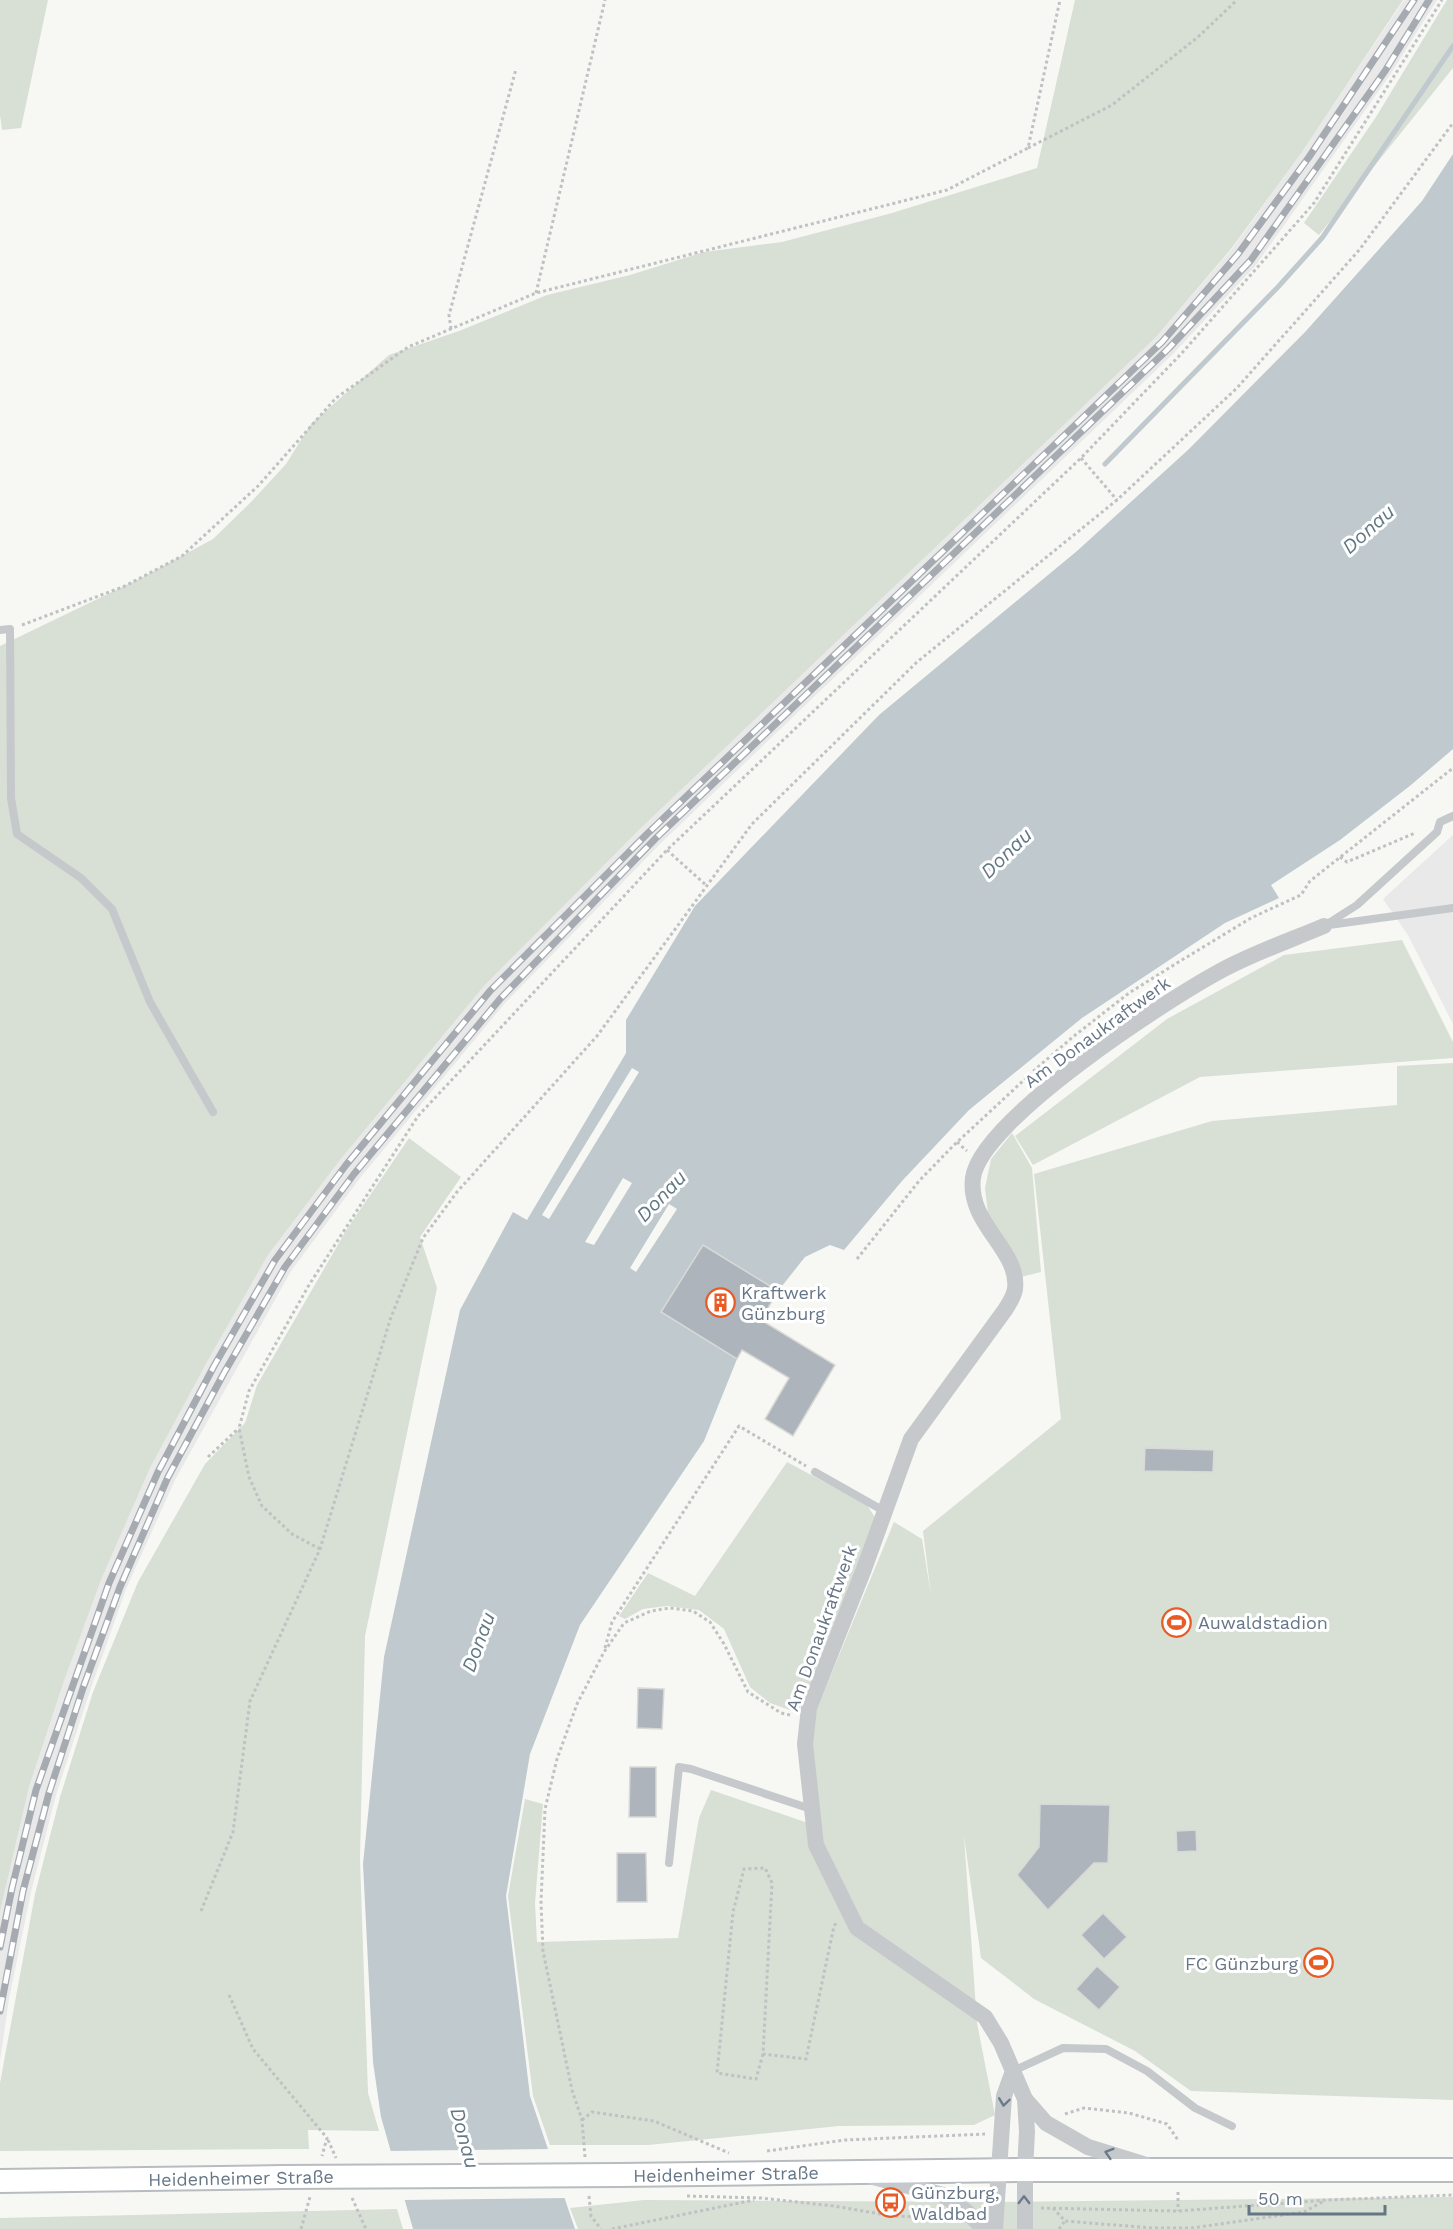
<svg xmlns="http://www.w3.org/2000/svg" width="1453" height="2229" font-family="'Work Sans',sans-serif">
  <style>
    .built { fill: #e8e9e8 }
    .green { fill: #d8dfd5 }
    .water { fill: #bfc9ce; fill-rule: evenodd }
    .pier { fill: #f7f8f4 }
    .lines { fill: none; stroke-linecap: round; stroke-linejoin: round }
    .stream { stroke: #bfc9ce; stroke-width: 5 }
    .building { fill: #adb4bb; stroke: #d9d9d7; stroke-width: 1.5 }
    .secondary-casing { stroke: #b7bcc1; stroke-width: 26 }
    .path { stroke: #bfc1c3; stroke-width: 3; stroke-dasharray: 3 3; stroke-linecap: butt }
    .service { stroke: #c5c9cc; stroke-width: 8 }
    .minor { stroke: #c5c9cc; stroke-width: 16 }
    .secondary { stroke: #fff; stroke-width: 22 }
    .rail-casing { stroke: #a5abb1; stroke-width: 7 }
    .rail { stroke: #fff; stroke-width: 4.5; stroke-dasharray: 14; stroke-linecap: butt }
    .secondary-bridge-casing { stroke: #b7bcc1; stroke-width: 26; stroke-linecap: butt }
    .secondary-bridge { stroke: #fff; stroke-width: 22 }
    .oneway { stroke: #6b7a8a }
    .labels { text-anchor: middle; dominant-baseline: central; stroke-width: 6; stroke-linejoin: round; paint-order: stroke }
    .street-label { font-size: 18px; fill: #667686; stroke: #fff }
    .poi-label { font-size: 18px; fill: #667686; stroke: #fff; text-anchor: start }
    .water-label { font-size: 20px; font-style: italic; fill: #617782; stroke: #fff }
  </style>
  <rect width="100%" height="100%" fill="#f7f8f4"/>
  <g class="built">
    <path d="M1404 0H1437L1390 75 1256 265 1174 353 660 844 505 1003 360 1178 291 1271 175 1480 126 1589 90 1691 56 1795 31 1892 9 1999 0 2061V1912L29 1787 64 1681 101 1580 150 1468 207 1362 268 1255 340 1160 484 986 641 828 1156 337 1232 249 1302 152Z"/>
    <path d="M1453 835V1024L1408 935 1383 899Z"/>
  </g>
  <g class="green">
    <path d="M0 0H48L21 128 2 130 0 115Z"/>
    <path d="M1075 0H1403L1302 152 1231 249 1156 337 641 828 484 986 340 1160 268 1255 207 1362 150 1468 101 1580 64 1681 29 1787 0 1912V646L141 578 213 539 250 503 286 464 311 424 389 355 459 331 547 295 630 275 704 252 782 242 892 213 1037 168Z"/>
    <path d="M1447 0H1453V68L1319 235 1304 223 1376 117Z"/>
    <path d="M1402 940 1453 1042V1058L1200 1077 1033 1165 1015 1136 1167 1019 1284 955Z"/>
    <path d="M1453 1063V2100L1191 2091 1135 2051 1034 1999 981 1958 964 1836 977 2023 995 2115 974 2125 839 2126 648 2145H550L533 2096 508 1896 525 1799 543 1804 535 1903 537 1942 678 1938 699 1818 711 1790 808 1823 814 1716 894 1522 922 1539 931 1595 923 1531 1061 1419 1034 1174 1212 1121 1397 1105V1066Z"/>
    <path d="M1012 1133 1032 1168 1041 1272 1021 1277 989 1223 985 1188 991 1159Z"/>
    <path d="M409 1138 461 1177 420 1237 437 1288 365 1636 360 1860 368 2093 379 2131 308 2130 309 2149 0 2151V2083L35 1894 60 1797 93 1692 138 1582 205 1464 245 1423 257 1385 347 1229Z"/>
    <path d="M787 1462 867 1505 876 1519 798 1713 770 1703 750 1687 724 1629 699 1610 667 1606 643 1609 625 1619 619 1616 648 1573 695 1596Z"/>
    <path d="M1453 2197V2229H578L570 2208 644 2200 996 2202Z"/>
    <path d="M397 2209 403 2229H0V2218Z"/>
  </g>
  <path class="water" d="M1453 154V749L1411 785 1340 840 1271 885 1279 898 1225 923 1082 1018 969 1110 902 1181 844 1250 830 1245 805 1257 778 1291 703 1245 661 1312 737 1359 704 1441 580 1625 530 1754 506 1896 530 2096 575 2229H413L381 2117 373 2062 363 1864 384 1657 460 1310 513 1212 527 1220 626 1053V1020L695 906 879 715 1077 551 1189 449 1306 331 1422 201ZM632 1068 639 1072 549 1219 542 1215ZM623 1178 632 1183 594 1245 585 1242ZM669 1204 677 1209 636 1272 630 1268Z"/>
  <path class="pier" d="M551 2149 568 2198 402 2200 387 2151Z"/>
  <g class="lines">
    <path class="stream" d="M1105 464 1278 287 1322 238 1453 46"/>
  </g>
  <g class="building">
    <path d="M703 1245 778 1291 761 1320 835 1365 793 1436 765 1419 789 1378 742 1350 737 1359 661 1312Z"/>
    <path d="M1145 1448 1214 1450 1213 1472 1144 1471Z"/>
    <path d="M638 1688 664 1689 662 1729 637 1728Z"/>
    <path d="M630 1767H656V1817H629Z"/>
    <path d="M1040 1804 1110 1805 1108 1863H1094L1048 1910 1017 1875 1039 1847Z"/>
    <path d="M1196 1830 1197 1851 1177 1852 1176 1831Z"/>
    <path d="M617 1853H646L647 1902H617Z"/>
    <path d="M1103 1913 1127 1937 1104 1959 1081 1935Z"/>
    <path d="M1097 1966 1120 1987 1099 2010 1076 1989Z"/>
  </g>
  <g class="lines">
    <defs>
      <g id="secondary">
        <path d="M619 2175 1025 2170H1453"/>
        <path d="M0 2181 283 2177"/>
      </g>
    </defs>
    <use href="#secondary" class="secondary-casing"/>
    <g class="path">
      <path d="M1028 148 1112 105 1198 37 1237 0"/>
      <path d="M536 293 605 0"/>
      <path d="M451 329 449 315 516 69"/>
      <path d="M1081 458 1117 500"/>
      <path d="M22 625 125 586 182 556 258 486 336 398 408 347 536 293 947 190 1028 148 1060 0"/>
      <path d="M667 850 706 885"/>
      <path d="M1340 857 1347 862 1415 833"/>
      <path d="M957 1142 967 1151"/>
      <path d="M857 1259 919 1181 954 1145 1038 1067 1074 1036 1129 993 1177 963 1251 918 1301 895 1310 881 1453 768"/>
      <path d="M208 1457 239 1428"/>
      <path d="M320 1549 292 1534 262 1506 249 1477 239 1428 249 1391 309 1285 418 1116 667 850 1081 458 1181 354 1314 203 1442 0"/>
      <path d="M605 1648 612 1622 739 1426 806 1466"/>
      <path d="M201 1911 233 1832 250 1701 320 1549 391 1317 423 1238 457 1192 597 1036 752 824 917 662 1117 500 1237 388 1360 249 1453 123"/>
      <path d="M229 1995 253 2049 327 2138 322 2156"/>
      <path d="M763 2054 756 2079 717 2073 733 1912 744 1869 765 1868 772 1883 763 2054 806 2059 834 1926 837 1922"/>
      <path d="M1065 2114 1084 2108 1129 2113 1167 2124 1178 2140"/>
      <path d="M582 2120 592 2112 654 2121 729 2153"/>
      <path d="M328 2140 336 2158"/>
      <path d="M767 2151 845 2140 985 2134"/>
      <path d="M585 2157 582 2120 572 2090 543 1951 541 1902 545 1809 557 1759 577 1704 604 1652 624 1623 651 1611 670 1608 693 1611 710 1622 724 1644 748 1692 781 1713 790 1715"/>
      <path d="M1178 2192V2211"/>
      <path d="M589 2196 591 2216 601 2229"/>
      <path d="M687 2196 761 2198 834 2206 892 2216 946 2218"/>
      <path d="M352 2198 366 2229"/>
      <path d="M1041 2208 1178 2211 1327 2200 1453 2195"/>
      <path d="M1053 2208 1065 2221 1152 2228H1192L1304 2212 1324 2201"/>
      <path d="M301 2229 310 2197"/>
      <path d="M612 2229 754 2200"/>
      <path d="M1059 2229 1065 2221"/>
    </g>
    <g class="service">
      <path d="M0 630 10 629 11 798 17 834 81 878 112 909 150 1002 213 1112"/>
      <path d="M1329 925 1453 908"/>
      <path d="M1324 926 1357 905 1437 832 1440 822 1453 816"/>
      <path d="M815 1472 884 1511"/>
      <path d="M669 1863 679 1767 691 1769 811 1809"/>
      <path d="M1013 2071 1063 2048 1106 2049 1147 2071 1195 2108 1232 2126"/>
    </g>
    <g class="minor">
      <path d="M1025 2099 1046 2123 1088 2147 1146 2165"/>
      <path d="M873 2177 943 2195 966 2211 984 2229"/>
      <path d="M995 2229 1004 2096 1013 2071"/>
      <path d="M1025 2229V2170L1027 2132 1025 2099 1001 2043 985 2017 857 1928 816 1845 805 1744 809 1708 864 1569 911 1439 1005 1310C1009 1304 1014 1296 1015 1289 1020 1250 967 1224 973 1178 980 1120 1171 997 1224 969 1256 952 1291 940 1324 926"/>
    </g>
    <use href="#secondary" class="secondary"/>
    <defs>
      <g id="rail">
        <path d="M0 1947 12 1888 36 1790 109 1583 158 1472 214 1366 275 1260 346 1165 490 991 647 834 1162 342 1238 254 1309 157 1414 0"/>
        <path d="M0 2011 23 1891 49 1793 83 1688 120 1587 168 1477 224 1373 285 1267 354 1174 500 999 655 839 1169 348 1251 260 1385 71 1429 0"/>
      </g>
    </defs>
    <use href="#rail" class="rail-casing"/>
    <use href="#rail" class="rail"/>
    <defs>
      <path id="secondary-bridge" d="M283 2177 619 2175"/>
    </defs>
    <use href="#secondary-bridge" class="secondary-bridge-casing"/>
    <use href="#secondary-bridge" class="secondary-bridge"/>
  </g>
  <defs><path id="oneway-chevron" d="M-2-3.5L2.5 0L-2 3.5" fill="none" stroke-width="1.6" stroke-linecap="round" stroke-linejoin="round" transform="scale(1.5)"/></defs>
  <g class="oneway">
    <use href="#oneway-chevron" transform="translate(1004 2102) rotate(98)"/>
    <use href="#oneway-chevron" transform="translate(1109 2153) rotate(-163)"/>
    <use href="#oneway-chevron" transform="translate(1024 2200) rotate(-90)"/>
  </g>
  <defs>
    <symbol id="building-ring" viewBox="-11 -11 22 22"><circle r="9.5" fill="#fff" stroke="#e85b24" stroke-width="1.5"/><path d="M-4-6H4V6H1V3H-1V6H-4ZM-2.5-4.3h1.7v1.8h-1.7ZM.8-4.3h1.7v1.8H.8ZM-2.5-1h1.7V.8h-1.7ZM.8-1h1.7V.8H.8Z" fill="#e85b24"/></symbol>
    <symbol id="stadium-ring" viewBox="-11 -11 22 22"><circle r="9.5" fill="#fff" stroke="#e85b24" stroke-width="1.5"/><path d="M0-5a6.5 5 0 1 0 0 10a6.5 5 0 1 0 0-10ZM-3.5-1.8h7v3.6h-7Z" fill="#e85b24"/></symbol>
    <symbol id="bus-ring" viewBox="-11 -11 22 22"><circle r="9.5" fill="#fff" stroke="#e85b24" stroke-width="1.5"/><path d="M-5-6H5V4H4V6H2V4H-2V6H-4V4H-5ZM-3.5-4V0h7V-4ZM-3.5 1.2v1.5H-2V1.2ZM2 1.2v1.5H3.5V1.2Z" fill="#e85b24"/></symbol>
  </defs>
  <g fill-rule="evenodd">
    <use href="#building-ring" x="704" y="1286" width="33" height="33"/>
    <use href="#stadium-ring" x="1160" y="1606" width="33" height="33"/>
    <use href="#stadium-ring" x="1302" y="1946" width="33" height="33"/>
    <use href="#bus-ring" x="874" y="2186" width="33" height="33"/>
  </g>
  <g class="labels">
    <g class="street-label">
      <text transform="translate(1097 1032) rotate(-36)">Am Donaukraftwerk</text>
      <text transform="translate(821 1628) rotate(-70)">Am Donaukraftwerk</text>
      <text transform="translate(726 2174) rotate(-1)">Heidenheimer Straße</text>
      <text transform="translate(241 2178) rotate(-1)">Heidenheimer Straße</text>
    </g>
    <g class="poi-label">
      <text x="741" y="1292">Kraftwerk<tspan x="741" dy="21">Günzburg</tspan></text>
      <text x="1198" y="1622">Auwaldstadion</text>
      <text x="1298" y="1963" text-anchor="end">FC Günzburg</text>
      <text x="911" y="2192">Günzburg,<tspan x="911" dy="21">Waldbad</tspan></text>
    </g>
    <g class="water-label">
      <text transform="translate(1368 529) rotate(-42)">Donau</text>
      <text transform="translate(1006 853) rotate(-44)">Donau</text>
      <text transform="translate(661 1196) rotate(-46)">Donau</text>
      <text transform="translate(478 1642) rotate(-70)">Donau</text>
      <text transform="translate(465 2138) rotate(75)">Donau</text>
    </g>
  </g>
  <path d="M1249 2205v9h136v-9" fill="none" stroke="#667686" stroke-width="3"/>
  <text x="1258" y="2205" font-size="18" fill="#667686" stroke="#ffffff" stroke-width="4.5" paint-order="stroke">50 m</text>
</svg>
